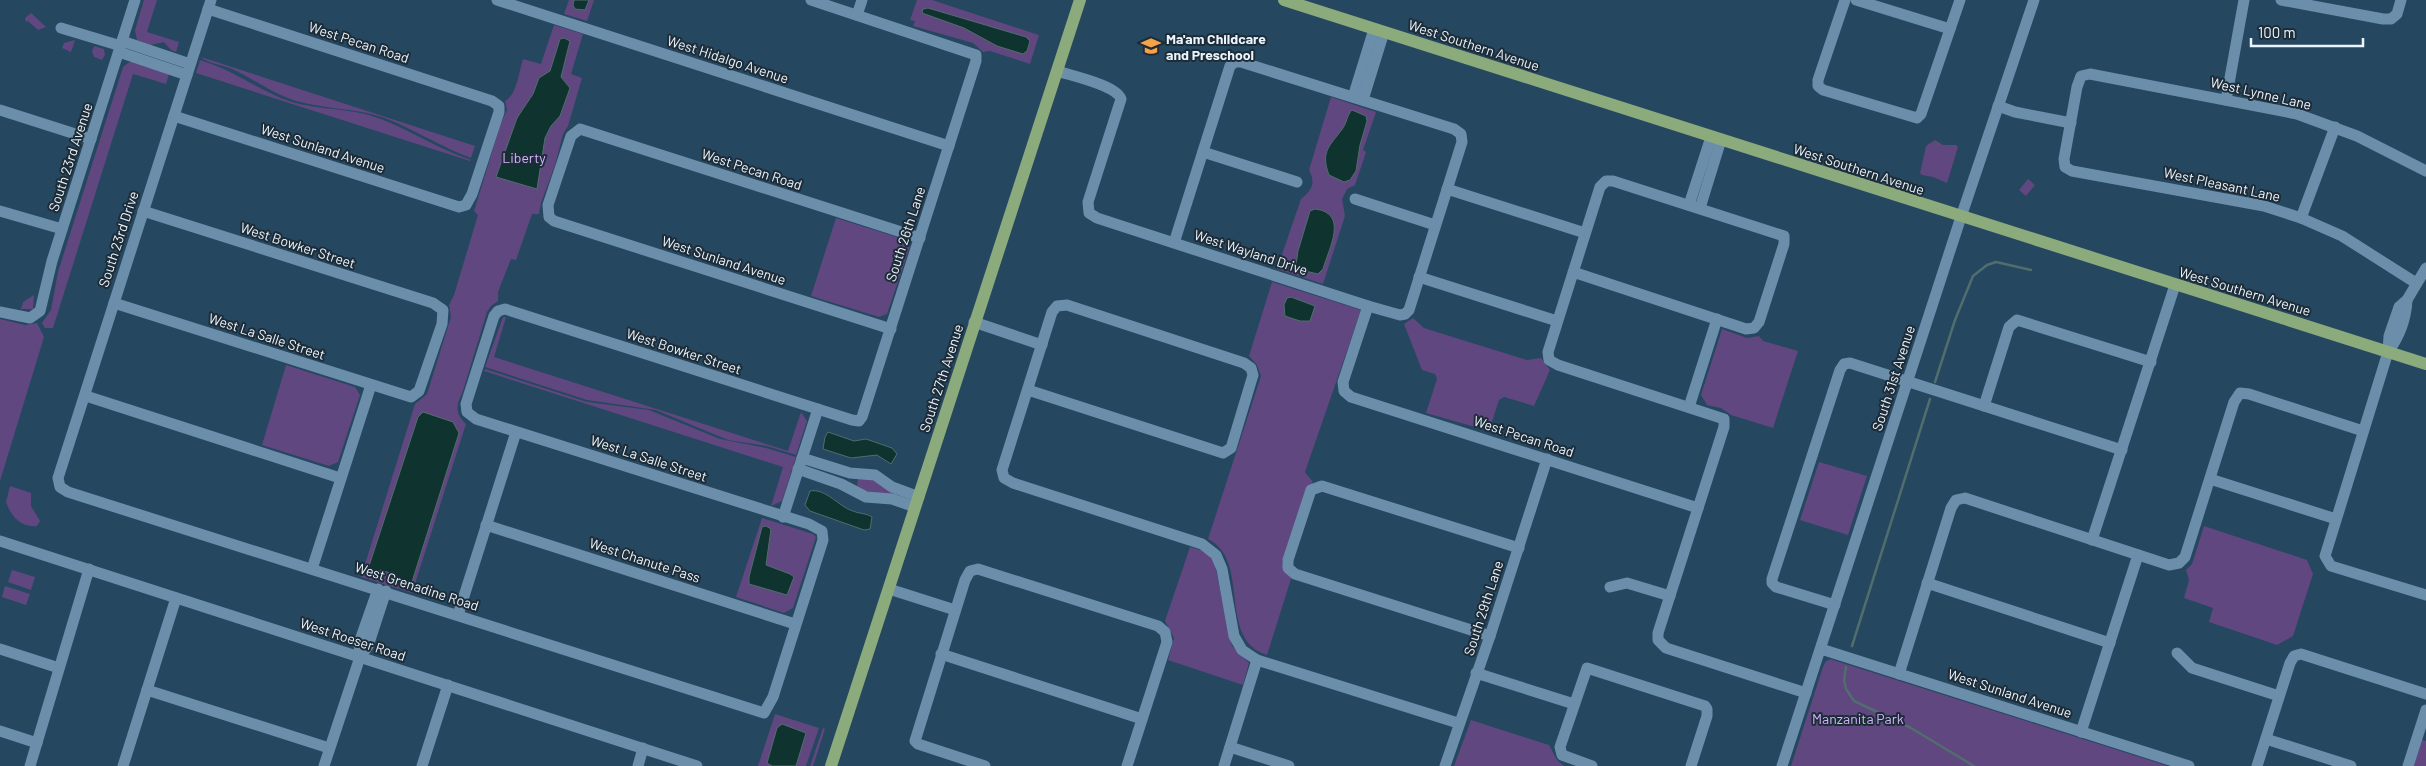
<svg xmlns="http://www.w3.org/2000/svg" width="2426" height="766" font-family="Barlow,sans-serif">
  <style>
    .green { fill: #604780 }
    .water { fill: #0f332e; stroke: #516d6d }
    .lines { fill: none; stroke-linecap: round; stroke-linejoin: round }
    .stream { stroke: #516d6d; stroke-width: 2.5 }
    .minor { stroke: #6b8eab; stroke-width: 11 }
    .major { stroke: #8cab7d; stroke-width: 12 }
    .labels { text-anchor: middle; dominant-baseline: central; stroke-width: 4; stroke-linejoin: round; paint-order: stroke }
    .poi-label { font-size: 14px; font-weight: bold; fill: #eaf5ff; stroke: #1d2c37; text-anchor: start }
    .street-label { font-size: 14px; fill: #eaf5ff; stroke: #1d2c37 }
    .park-label { font-size: 14px; fill: #d3b4fe; stroke: #1d2c37 }
  </style>
  <rect width="100%" height="100%" fill="#254760"/>
  <g class="green">
    <path d="M144 0H157L147 32 179 42 176 52 171 50 164 42 150 45 137 40 135 30Z"/>
    <path d="M569 0H594L587 21 564 14Z"/>
    <path d="M917 0H932L1039 35 1030 64 990 51 983 52 973 43 913 26 915 21 910 20Z"/>
    <path d="M31 13 46 27 38 30 28 21 26 22 25 18Z"/>
    <path d="M554 25 583 34 571 74 582 78 568 126 563 134 555 165 541 203 539 214H532L516 260 511 259 498 292V301L491 306 487 312 462 394C455 405 456 415 466 424L412 593 361 577 415 404 427 394 451 317 449 305 454 295 478 215 474 211 501 123 507 110 505 101C517 95 519 71 523 59L541 64Z"/>
    <path d="M75 40 71 52 62 48 64 43Z"/>
    <path d="M94 46 104 49 105 55 102 60 94 57 92 51Z"/>
    <path d="M201 57 475 146 471 158C440 147 413 128 382 117 353 108 324 109 296 101 273 94 254 79 232 69 223 65 206 63 201 57Z"/>
    <path d="M200 60C232 70 253 86 283 99 311 110 340 107 369 115 405 126 435 148 471 160L470 161 196 73Z"/>
    <path d="M131 61 169 74 166 84 133 74 53 328H45L42 323 51 310 58 272 123 67Z"/>
    <path d="M1331 97 1376 112 1363 150 1366 152 1355 185 1347 189 1342 199 1345 216 1323 284 1277 269 1301 199C1312 190 1316 183 1309 170Z"/>
    <path d="M1935 140 1943 145H1956L1958 147 1947 183 1933 177 1922 175 1920 173 1926 146Z"/>
    <path d="M2028 179 2035 185 2026 196 2019 190Z"/>
    <path d="M836 218 903 239 910 246 887 314 879 317 811 296Z"/>
    <path d="M1272 282 1361 310 1305 472 1313 482 1305 492 1282 562 1291 579 1267 655C1216 639 1252 561 1208 539L1261 376 1257 365 1249 356Z"/>
    <path d="M34 295 33 309H21L23 302Z"/>
    <path d="M503 317H506L494 357 788 451 801 412 807 421 796 455 767 446 728 440 656 410 587 400 485 367Z"/>
    <path d="M1413 318 1424 328 1527 360 1541 358 1550 370 1534 406 1504 397 1499 400 1489 431 1426 413 1437 379 1435 374 1422 370 1404 324Z"/>
    <path d="M0 319 25 325 37 323 44 337 0 481Z"/>
    <path d="M1722 329 1747 338 1759 336 1763 341 1798 351 1773 428 1731 415 1721 408 1707 405 1701 395Z"/>
    <path d="M286 365 355 387 360 395 338 462 329 466 262 445Z"/>
    <path d="M485 369 587 402 649 410 720 439 766 448 796 457 782 501 771 506 783 467 484 371Z"/>
    <path d="M1819 462 1867 476 1848 535 1800 520Z"/>
    <path d="M866 476 897 493 896 496C881 491 871 496 857 486L858 479Z"/>
    <path d="M10 486 31 493V506L40 521 37 526C21 528 11 516 6 502Z"/>
    <path d="M762 518 813 534 816 537 793 608 784 613 736 597Z"/>
    <path d="M2204 526 2307 560 2313 574 2293 636 2277 645 2209 622 2213 608 2184 598 2189 580 2186 570 2192 564Z"/>
    <path d="M1190 547 1204 551 1214 560 1232 646 1249 663 1243 685 1168 660 1174 638 1165 621Z"/>
    <path d="M12 570 35 577 31 590 8 582Z"/>
    <path d="M5 586 30 594 26 605 2 597Z"/>
    <path d="M1831 659 1836 661 2168 766H1791L1823 667 1826 661Z"/>
    <path d="M775 714 819 728 806 766H758Z"/>
    <path d="M1471 720 1549 745 1557 760 1564 766H1454Z"/>
    <path d="M823 728 825 729 813 766H810Z"/>
    <path d="M2417 738 2426 741V766H2408Z"/>
  </g>
  <g class="water">
    <path d="M574 0H589L585 10 575 9 573 5Z"/>
    <path d="M928 8 1026 37 1030 41 1027 51 1023 54 997 46 964 28 922 13 923 9Z"/>
    <path d="M564 38 570 41 561 77 570 88 560 116 551 126 545 138 537 189 496 177 517 118 533 94 539 78 550 71 560 39Z"/>
    <path d="M1352 110 1366 116 1367 121 1360 145 1356 171 1350 180 1344 182 1329 175C1320 151 1330 146 1343 128 1347 122 1347 115 1352 110Z"/>
    <path d="M1315 209C1349 213 1329 248 1323 269L1318 274 1301 270 1296 265 1298 251 1310 211Z"/>
    <path d="M1291 297 1315 306 1310 321H1300L1285 316 1284 305 1287 298Z"/>
    <path d="M423 412 453 422 459 433 411 585 408 586 395 581 393 574 381 570 372 573 368 569 418 417Z"/>
    <path d="M828 432 854 441 866 439 892 448 897 454 891 464 877 455 851 458 823 449 825 437Z"/>
    <path d="M810 491C826 488 839 507 853 511 860 514 866 513 872 517L870 529 864 530 810 511 805 505Z"/>
    <path d="M766 526 771 529 766 565 790 574 794 577 787 595 749 584V577L762 527Z"/>
    <path d="M782 724 806 733 796 766H772L767 763 777 728Z"/>
  </g>
  <g class="lines">
    <g class="stream">
      <path d="M1935 382 1955 320 1973 276 1987 265 1996 262 2031 270"/>
      <path d="M1852 646 1930 399"/>
      <path d="M1846 667 1844 680 1846 689 1854 701 1911 728 1974 766"/>
    </g>
    <g class="minor">
      <path d="M211 0 58 478 60 487 68 492 764 713 773 697 823 540 822 531 809 524 476 419 467 412 466 404 494 316 498 311 505 309 852 420 859 421 862 417 976 61V55L811 0"/>
      <path d="M497 0 949 146"/>
      <path d="M1845 0 1818 80V86L1823 90 1917 118 1921 114 1960 0"/>
      <path d="M1856 0 1950 29"/>
      <path d="M2281 0 2383 19H2391L2397 14 2401 0"/>
      <path d="M857 15 862 0"/>
      <path d="M61 28 121 46"/>
      <path d="M122 41 190 64"/>
      <path d="M119 52 187 75"/>
      <path d="M1057 71C1072 76 1116 85 1121 99L1088 202 1089 213 1097 218 1368 306 1400 315 1405 314 1409 310 1462 142 1461 134 1454 129 1241 62H1235L1230 66 1174 243"/>
      <path d="M1353 97 1374 29"/>
      <path d="M1363 100 1384 32"/>
      <path d="M2226 100 2244 0"/>
      <path d="M1998 106 2015 112 2071 123"/>
      <path d="M0 110 91 139"/>
      <path d="M174 116 459 207 466 205 472 194 499 112V106L492 101 208 9"/>
      <path d="M1203 152 1297 182"/>
      <path d="M1447 189 1585 233"/>
      <path d="M1355 199 1435 225"/>
      <path d="M1689 205 1711 137"/>
      <path d="M1700 208 1721 140"/>
      <path d="M0 211 62 229"/>
      <path d="M2301 218 2335 127"/>
      <path d="M2426 268 2407 300 2399 307 2389 336 2388 352 2325 556 2331 566 2426 595"/>
      <path d="M1573 272 1746 329 1754 328 1759 322 1784 244V236L1613 181H1606L1600 187 1548 352 1549 360 1558 365 1724 419V427L1658 633V640L1666 648 1806 693"/>
      <path d="M1419 277 1557 321"/>
      <path d="M2416 283 2342 236 2301 218 2264 206 2072 171 2065 167 2064 159 2077 87 2081 76 2090 74 2297 114 2357 136 2426 171"/>
      <path d="M114 303 411 397 419 391 442 324 443 310 433 303 143 211"/>
      <path d="M1368 306 1343 382 1344 391 1351 397 1698 508"/>
      <path d="M0 312 30 318 40 311 52 261 135 0"/>
      <path d="M974 322 1042 345"/>
      <path d="M891 329 554 221 549 217 548 205 571 136 580 129 920 238"/>
      <path d="M2388 352C2400 336 2406 320 2407 300"/>
      <path d="M1028 390 1223 453 1231 448 1253 375 1251 368 1244 363 1067 305 1057 306 1052 312 1002 470 1004 478 1013 483 1202 544 1216 555 1222 569 1234 636 1242 650 1257 660 1458 723"/>
      <path d="M86 396 340 478"/>
      <path d="M1984 406 2009 327 2017 320 2151 362"/>
      <path d="M1689 407 1717 319"/>
      <path d="M802 458 850 473 875 475 892 487 919 497"/>
      <path d="M798 469 841 484 866 497 892 499 915 507"/>
      <path d="M2210 479 2336 519"/>
      <path d="M783 517 818 409"/>
      <path d="M486 525 795 624"/>
      <path d="M2092 540 2175 285"/>
      <path d="M0 541 697 766"/>
      <path d="M312 569 371 385"/>
      <path d="M1927 583 2110 643"/>
      <path d="M1610 587 1627 583 1670 596"/>
      <path d="M889 589 955 610"/>
      <path d="M1835 605 1776 587 1772 583V579L1840 370 1844 364 1850 363 2122 450"/>
      <path d="M458 615 516 432"/>
      <path d="M1490 636 1295 574 1288 568V560L1311 490 1322 486 1519 548"/>
      <path d="M0 649 59 668"/>
      <path d="M1821 649 2189 766"/>
      <path d="M2177 653 2192 668 2279 696"/>
      <path d="M941 654 1142 719"/>
      <path d="M360 657 368 646 386 591"/>
      <path d="M1476 673 1574 704"/>
      <path d="M1899 674 1951 508 1956 500 1965 498 2169 565 2179 563 2185 557 2234 402 2240 393 2249 394 2363 431"/>
      <path d="M147 690 329 748"/>
      <path d="M0 731 37 743"/>
      <path d="M2081 732 2138 555"/>
      <path d="M2266 739 2351 766"/>
      <path d="M1230 747 1289 766"/>
      <path d="M30 766 89 569"/>
      <path d="M123 766 176 598"/>
      <path d="M324 766 360 657 359 643 378 589"/>
      <path d="M422 766 448 685"/>
      <path d="M638 766 643 748"/>
      <path d="M985 766 918 744 915 741 965 580 970 571 978 569 1158 626 1165 632 1167 642 1127 766"/>
      <path d="M1224 766 1257 660"/>
      <path d="M1445 766 1490 636 1547 459"/>
      <path d="M1592 766 1562 755 1560 747 1587 668 1705 706 1707 709V716L1691 766"/>
      <path d="M1782 766 1961 217 2034 0"/>
      <path d="M2257 766 2290 663 2294 656 2301 654 2426 694"/>
      <path d="M2408 766 2426 710"/>
    </g>
    <g class="major">
      <path d="M1284 0 2426 364"/>
      <path d="M831 766 1080 0"/>
    </g>
  </g>
  <defs>
    <symbol id="school-bare" viewBox="-9 -9 18 18"><path d="M0-5L7-2L0 1L-7-2ZM-4 1L0 2.5L4 1V4Q0 6-4 4Z" fill="#f7a149" stroke="#1d2c37" stroke-width="2.5" paint-order="stroke"/></symbol>
  </defs>
  <g fill-rule="evenodd">
    <use href="#school-bare" x="1137" y="32" width="28" height="28"/>
  </g>
  <g class="labels">
    <g class="poi-label">
      <text x="1166" y="38">Ma'am Childcare<tspan x="1166" dy="16">and Preschool</tspan></text>
    </g>
    <g class="street-label">
      <text transform="translate(359 42) rotate(18)">West Pecan Road</text>
      <text transform="translate(1474 45) rotate(18)">West Southern Avenue</text>
      <text transform="translate(728 59) rotate(18)">West Hidalgo Avenue</text>
      <text transform="translate(2261 93) rotate(13)">West Lynne Lane</text>
      <text transform="translate(323 148) rotate(18)">West Sunland Avenue</text>
      <text transform="translate(70 157) rotate(-72)">South 23rd Avenue</text>
      <text transform="translate(752 169) rotate(18)">West Pecan Road</text>
      <text transform="translate(1859 169) rotate(18)">West Southern Avenue</text>
      <text transform="translate(2222 184) rotate(12)">West Pleasant Lane</text>
      <text transform="translate(905 234) rotate(-72)">South 26th Lane</text>
      <text transform="translate(118 239) rotate(-72)">South 23rd Drive</text>
      <text transform="translate(298 245) rotate(18)">West Bowker Street</text>
      <text transform="translate(1251 252) rotate(18)">West Wayland Drive</text>
      <text transform="translate(724 260) rotate(18)">West Sunland Avenue</text>
      <text transform="translate(2245 291) rotate(17)">West Southern Avenue</text>
      <text transform="translate(267 336) rotate(18)">West La Salle Street</text>
      <text transform="translate(684 351) rotate(18)">West Bowker Street</text>
      <text transform="translate(941 378) rotate(-72)">South 27th Avenue</text>
      <text transform="translate(1893 378) rotate(-72)">South 31st Avenue</text>
      <text transform="translate(1524 436) rotate(18)">West Pecan Road</text>
      <text transform="translate(649 458) rotate(18)">West La Salle Street</text>
      <text transform="translate(645 560) rotate(18)">West Chanute Pass</text>
      <text transform="translate(417 586) rotate(18)">West Grenadine Road</text>
      <text transform="translate(1483 608) rotate(-72)">South 29th Lane</text>
      <text transform="translate(353 639) rotate(18)">West Roeser Road</text>
      <text transform="translate(2010 693) rotate(18)">West Sunland Avenue</text>
    </g>
    <g class="park-label">
      <text x="524" y="157">Liberty</text>
      <text x="1858" y="718">Manzanita Park</text>
    </g>
  </g>
  <path d="M2251 38v8h112v-8" fill="none" stroke="#eaf5ff" stroke-width="2.5"/>
  <text x="2258" y="38" font-size="15" fill="#eaf5ff" stroke="#1d2c37" stroke-width="4" paint-order="stroke">100 m</text>
</svg>
